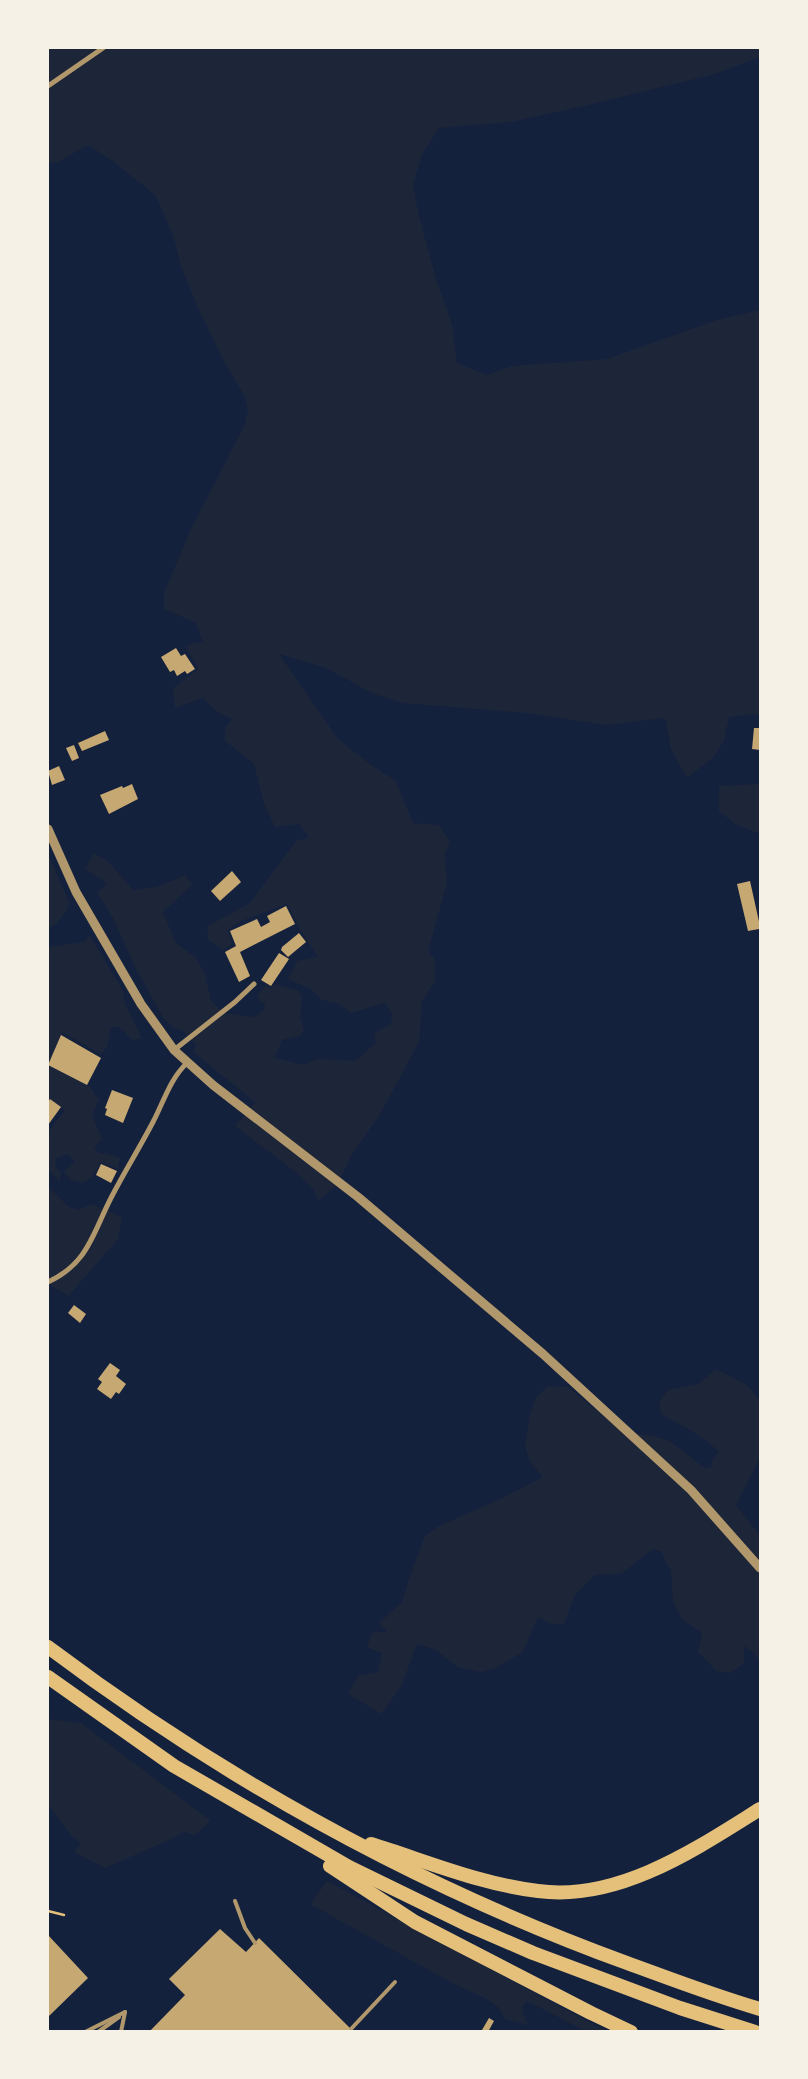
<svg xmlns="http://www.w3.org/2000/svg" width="808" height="2079" font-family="Cabin,sans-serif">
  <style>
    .green { fill: #1d2539 }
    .building { fill: #c6a872 }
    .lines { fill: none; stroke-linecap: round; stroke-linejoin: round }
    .path { stroke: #e5c07b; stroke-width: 2.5 }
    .service { stroke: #b1986c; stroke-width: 4 }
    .minor { stroke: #b1986c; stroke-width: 5 }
    .tertiary { stroke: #b1986c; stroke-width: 9 }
    .trunk { stroke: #e5c07b; stroke-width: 14 }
  </style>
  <rect width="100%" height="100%" fill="#14213d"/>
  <g class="green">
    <path d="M48 48H760V57L715 74 588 105 511 122 439 128 422 155 413 184 419 216 436 279 452 324 457 363 487 375 511 366 607 359 717 320 760 310V715L752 714 729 717 724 741 714 757 687 778 671 749 665 718 606 725 527 713 403 703 374 694 326 668 279 654 338 739 370 764 396 781 413 823 439 825 450 842 445 854 447 883 428 951 435 960V981L422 1001 419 1042 379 1116 352 1154 338 1184 318 1201 314 1190 297 1173 235 1126 255 1102 193 1052 196 1044 182 1030 173 1028 163 1017 135 967 113 918 97 893 107 883 85 869 94 853 108 861 133 890 157 887 185 875 192 885 163 912 176 943 195 957 204 971 211 1000 223 1013 254 1017 264 1010 265 1004 260 1001 257 995 265 986 271 988 275 984 299 991 302 1000 300 1017 304 1031 300 1036 282 1040 275 1058 304 1065 317 1059 355 1061 376 1043 374 1033 391 1024 392 1013 385 1003 351 1013 339 1004 322 1000 311 989 288 979 297 961 318 957 301 931 287 904 241 921 228 930 232 944 223 950 207 939 208 926 250 903 296 841 309 837 299 824 275 827 264 804 254 764 225 741V728L232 719 217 712 203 698 175 708 173 688 198 669 186 647 194 643 203 642 196 623 164 609V593L189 533 244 426 248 410 245 397 224 361 197 306 181 266 173 235 156 196 113 161 88 145 58 162 48 163Z"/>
    <path d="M760 784V834L735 824 719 811V786Z"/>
    <path d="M48 854 69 902 67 910 55 925 48 928Z"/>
    <path d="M90 936 123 991C123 1007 136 1022 141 1038L133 1040 119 1027H111L107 1047 101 1054 62 1032 48 1063V947L84 942Z"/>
    <path d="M48 1066 90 1087 99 1100 92 1115 102 1139 94 1147 100 1154 105 1153 120 1158 118 1169 101 1162 92 1177 83 1183 71 1180 64 1172 75 1161 67 1154 55 1159 56 1168 61 1172 60 1181 48 1170V1132L65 1110 50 1099 48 1101Z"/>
    <path d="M48 1187 69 1207 79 1210 91 1204 122 1217 118 1239 70 1294 78 1301 48 1284Z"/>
    <path d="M716 1369 747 1385 760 1400V1458L736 1505 760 1535V1663L754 1653 744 1646V1663L731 1673 716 1671 698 1652 702 1633 683 1620 673 1602 671 1570 665 1562 662 1552 653 1549 621 1574 595 1575 575 1595 564 1624H552L538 1617 523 1652 494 1669 481 1672 457 1667 436 1650 417 1644 401 1687 381 1714 348 1694 358 1676 378 1672 382 1653 367 1647 373 1631 388 1633 379 1623 402 1602 412 1570 425 1536 437 1527 502 1498 543 1477 530 1462 525 1445 530 1414 536 1397 548 1386 568 1387 623 1432 654 1436 670 1441 705 1468 711 1467 712 1460 719 1452C702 1435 682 1426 661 1414L659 1402 668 1390 698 1384Z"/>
    <path d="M48 1719 81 1723 211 1821 195 1835 184 1832 167 1841 105 1868 74 1852 81 1843 72 1836 48 1805Z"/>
    <path d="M327 1881 587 2021 608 2031H585L527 2001 523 2005 522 2011 528 2025 505 2019 498 2007 485 1998 454 1984 310 1904Z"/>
  </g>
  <g class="building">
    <path d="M176 648 181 656 185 654 195 669 187 674 185 671 177 676 174 670 170 672 161 657Z"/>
    <path d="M754 728H760V750L752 749Z"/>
    <path d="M105 731 109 740 82 751 78 743Z"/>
    <path d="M74 745 79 758 72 761 66 748Z"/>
    <path d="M59 766 65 780 52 785 48 771Z"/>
    <path d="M132 784 138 799 109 814 100 795 122 786 123 788Z"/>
    <path d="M232 871 241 882 220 901 211 891Z"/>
    <path d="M750 881 760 926V933L759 929 748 931 737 884Z"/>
    <path d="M286 906 295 924 240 952 250 976 239 982 225 952 236 946 230 931 257 919 261 927 270 922 267 916Z"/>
    <path d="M299 933 306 942 288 957 281 950 282 947Z"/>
    <path d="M279 953 289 959 271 986 261 980Z"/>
    <path d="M61 1035 101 1058 87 1085 48 1065Z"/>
    <path d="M112 1090 133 1098 123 1123 105 1115 107 1109 105 1108Z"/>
    <path d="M50 1099 61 1107 48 1125V1102Z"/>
    <path d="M101 1164 117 1171 111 1183 96 1175Z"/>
    <path d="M74 1305 86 1314 80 1323 68 1313Z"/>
    <path d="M110 1363 120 1370 116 1376 126 1384 119 1394 116 1392 111 1399 97 1389 102 1382 98 1379Z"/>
    <path d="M220 1929 246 1952 259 1938 354 2032H149L185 1995 169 1979Z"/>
    <path d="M48 1935 88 1978 48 2017Z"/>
    <path d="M489 2018 494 2021 488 2032H485L482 2030Z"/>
  </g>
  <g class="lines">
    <path class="path" d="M48 1911 64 1915"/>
    <g class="service">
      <path d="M235 1901 245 1928 255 1943"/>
      <path d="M351 2029 395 1982"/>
      <path d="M85 2032 125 2012"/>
      <path d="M98 2032 119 2017"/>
      <path d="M121 2032 125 2012"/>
    </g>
    <g class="minor">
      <path d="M48 86 103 48"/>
      <path d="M174 1050 235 1002 254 984"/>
      <path d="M48 1282C89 1263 93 1232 112 1196 125 1171 140 1147 153 1122 164 1101 170 1079 187 1063"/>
    </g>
    <path class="tertiary" d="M48 829 76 892 141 1004 174 1050 213 1085 358 1197 543 1354 691 1490 760 1568"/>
    <g class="trunk">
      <path d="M48 1647C225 1780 419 1887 627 1963 671 1979 715 1996 760 2009"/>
      <path d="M48 1677 174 1766 349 1867 466 1924 533 1953 680 2008 755 2032"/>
      <path d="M371 1844C426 1861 480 1884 538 1891 618 1902 696 1849 760 1809"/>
      <path d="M330 1866 415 1922 591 2013 631 2032"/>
    </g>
  </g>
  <rect width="808" height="2079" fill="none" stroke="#f6f1e7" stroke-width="98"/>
</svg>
